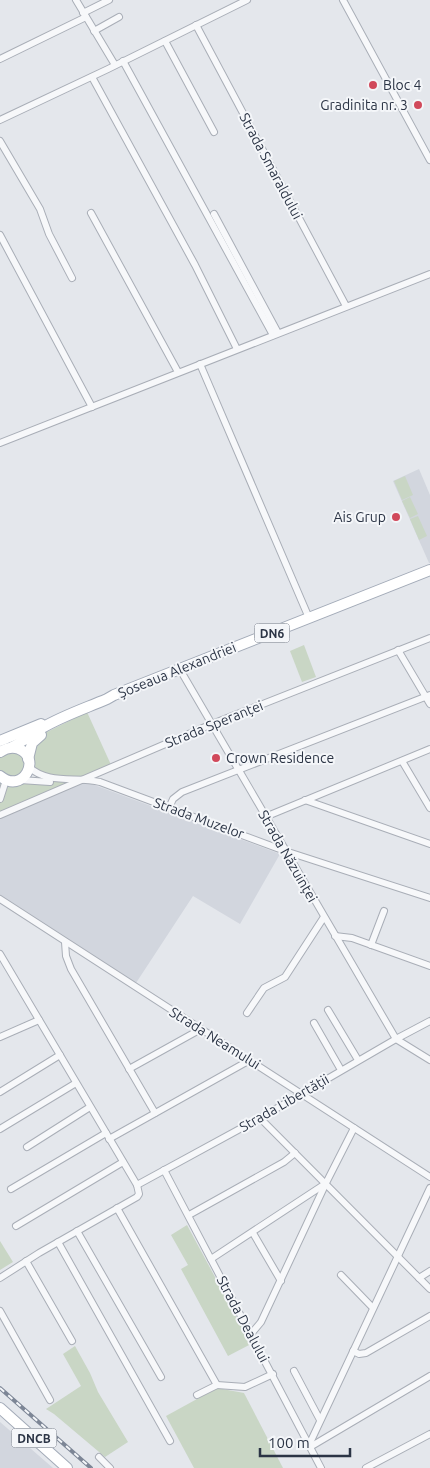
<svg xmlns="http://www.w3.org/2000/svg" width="430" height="1468" font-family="Ubuntu,sans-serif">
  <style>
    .built { fill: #d2d6de }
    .green { fill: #c9d6c5; fill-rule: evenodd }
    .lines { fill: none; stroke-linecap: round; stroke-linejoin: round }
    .minor-casing { stroke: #a9aeb7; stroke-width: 8 }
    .primary-casing { stroke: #a3abb8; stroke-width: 12 }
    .minor { stroke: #f7f8fa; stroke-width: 6 }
    .primary { stroke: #fff; stroke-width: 10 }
    .rail-casing { stroke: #7d8696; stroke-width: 4 }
    .rail { stroke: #f4f6f9; stroke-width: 2; stroke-dasharray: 5.5; stroke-linecap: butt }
    .poi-dot { fill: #d1495b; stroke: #f4f6f9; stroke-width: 2 }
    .labels { text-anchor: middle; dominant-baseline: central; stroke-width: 4; stroke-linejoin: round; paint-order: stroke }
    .shield { fill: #f4f6f9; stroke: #676e7b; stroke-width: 1 }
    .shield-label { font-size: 12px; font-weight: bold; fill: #2b3445 }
    .poi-label { font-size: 14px; fill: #2b3445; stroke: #f4f6f9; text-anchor: start }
    .street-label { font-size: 14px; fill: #2b3445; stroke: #f4f6f9 }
  </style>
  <rect width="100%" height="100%" fill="#e4e7ec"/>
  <g class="built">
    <path d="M419 469 430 495V563H429L393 481Z"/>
    <path d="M81 780 280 854 240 924 193 896 136 983 0 897V816Z"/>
    <path d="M0 1422 53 1468H0Z"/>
  </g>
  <g class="green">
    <path d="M405 476 413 495 402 500 394 481Z"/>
    <path d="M410 497 418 514 410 518 402 501Z"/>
    <path d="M418 516 427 536 419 540 410 519Z"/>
    <path d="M304 645 316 677 302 682 290 651Z"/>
    <path d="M87 712 112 767 0 815V752L4 750 26 754 45 733ZM29 768 47 778 77 780 54 782 20 779Z"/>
    <path d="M187 1225 251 1344 228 1356 181 1269 188 1265 171 1235Z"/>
    <path d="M0 1241 13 1262 0 1270Z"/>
    <path d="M75 1346 90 1373 98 1392 128 1442 105 1457 54 1414 46 1409 81 1386 63 1354Z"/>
    <path d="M217 1388 244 1393 283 1468H194L166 1416Z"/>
  </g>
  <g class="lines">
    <defs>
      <g id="minor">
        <path d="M76 0 115 65"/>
        <path d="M343 0 430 160"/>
        <path d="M83 13 109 0"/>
        <path d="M196 25 346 306"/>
        <path d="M94 31 119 17"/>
        <path d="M165 41 214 132"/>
        <path d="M0 59 86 17"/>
        <path d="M123 61 273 335"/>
        <path d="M92 77 195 265 237 349"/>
        <path d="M0 120 108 69 247 0"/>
        <path d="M0 141 40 209 49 234 72 278"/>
        <path d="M91 213 178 372"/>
        <path d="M214 214 278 333"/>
        <path d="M0 235 92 407"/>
        <path d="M200 364 309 618"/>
        <path d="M0 443 430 274"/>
        <path d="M398 650 430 704"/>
        <path d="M182 673 396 1039 430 1060"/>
        <path d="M402 761 430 808"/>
        <path d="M29 767C48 785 77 776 100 782L285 851 430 898"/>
        <path d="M20 780 50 782"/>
        <path d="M0 799 6 780"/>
        <path d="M305 800 430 844"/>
        <path d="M169 808 173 799 182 792 430 695"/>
        <path d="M0 815 212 724 430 638"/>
        <path d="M265 817 430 749"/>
        <path d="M0 899 430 1177"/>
        <path d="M335 936 352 938 430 966"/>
        <path d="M65 942 66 956 71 969 155 1113"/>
        <path d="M371 945 384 911"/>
        <path d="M0 954 137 1185 139 1194 137 1197 39 1253 0 1278"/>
        <path d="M328 1010 358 1060"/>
        <path d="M247 1013 264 988 285 977 324 917"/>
        <path d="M314 1023 341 1070"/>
        <path d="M0 1037 39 1020"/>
        <path d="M129 1069 201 1029"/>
        <path d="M0 1092 60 1055"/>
        <path d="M260 1118 430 1289"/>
        <path d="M0 1129 76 1083"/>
        <path d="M109 1139 250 1060"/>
        <path d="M27 1147 90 1107"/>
        <path d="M164 1170 321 1468"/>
        <path d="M137 1185 260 1118 396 1039 430 1021"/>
        <path d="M11 1189 106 1133"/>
        <path d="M117 1208 217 1385"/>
        <path d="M189 1215 284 1162 295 1153"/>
        <path d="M16 1226 123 1162"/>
        <path d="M77 1231 161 1377"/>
        <path d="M253 1233 281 1281"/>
        <path d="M58 1242 170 1441"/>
        <path d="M211 1259 325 1184"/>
        <path d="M26 1261 72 1341"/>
        <path d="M341 1275 373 1308"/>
        <path d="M419 1278 430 1271"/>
        <path d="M0 1311 50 1400"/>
        <path d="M251 1334 261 1322 326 1183 354 1128"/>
        <path d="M353 1351 359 1354 366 1353 430 1316"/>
        <path d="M294 1371 320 1420"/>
        <path d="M217 1385 245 1387 273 1374"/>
        <path d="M197 1395 217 1385"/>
        <path d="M309 1445 430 1188"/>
        <path d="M310 1447 430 1376"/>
        <path d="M99 1457 110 1468"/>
        <path d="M366 1468 430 1434"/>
      </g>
      <g id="primary">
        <path d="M0 741 41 724"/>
        <path d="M12 747C23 742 31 734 42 728 62 716 86 708 107 699L114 695 430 570"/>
        <path d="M0 752C6 748 12 746 19 749 42 758 23 795 0 776"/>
        <path d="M28 759 32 743 41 735"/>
        <path d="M0 1408 67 1468"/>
      </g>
    </defs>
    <use href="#minor" class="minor-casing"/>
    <use href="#primary" class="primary-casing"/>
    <use href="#minor" class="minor"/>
    <use href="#primary" class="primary"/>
    <defs>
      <path id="rail" d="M0 1388 91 1468"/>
    </defs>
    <use href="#rail" class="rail-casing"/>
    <use href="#rail" class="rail"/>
  </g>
  <g class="poi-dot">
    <circle cx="373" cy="85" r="5"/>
    <circle cx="418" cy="105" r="5"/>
    <circle cx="396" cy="517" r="5"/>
    <circle cx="216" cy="758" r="5"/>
  </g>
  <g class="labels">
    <g class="shield">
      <rect x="254.5" y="623.5" width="35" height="19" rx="4"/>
      <rect x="11.5" y="1428.5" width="45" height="19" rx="4"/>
    </g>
    <g class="shield-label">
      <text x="272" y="633">DN6</text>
      <text x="34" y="1438">DNCB</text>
    </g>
    <g class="poi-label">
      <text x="383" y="85">Bloc 4</text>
      <text x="408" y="105" text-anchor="end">Gradinita nr. 3</text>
      <text x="386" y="517" text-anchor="end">Ais Grup</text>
      <text x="226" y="758">Crown Residence</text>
    </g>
    <g class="street-label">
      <text transform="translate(271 166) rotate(62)">Strada Smaraldului</text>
      <text transform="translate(177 670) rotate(-22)">Șoseaua Alexandriei</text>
      <text transform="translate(214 724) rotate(-22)">Strada Speranței</text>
      <text transform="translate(199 818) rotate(20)">Strada Muzelor</text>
      <text transform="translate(288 856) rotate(60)">Strada Năzuinței</text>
      <text transform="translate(215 1038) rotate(32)">Strada Neamului</text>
      <text transform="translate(284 1103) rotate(-30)">Strada Libertății</text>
      <text transform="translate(243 1319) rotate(62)">Strada Dealului</text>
    </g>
  </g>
  <path d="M260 1448v8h90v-8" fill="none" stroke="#2b3445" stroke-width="2.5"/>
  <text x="268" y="1448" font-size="15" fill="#2b3445" stroke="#f4f6f9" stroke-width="4" paint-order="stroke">100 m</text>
</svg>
